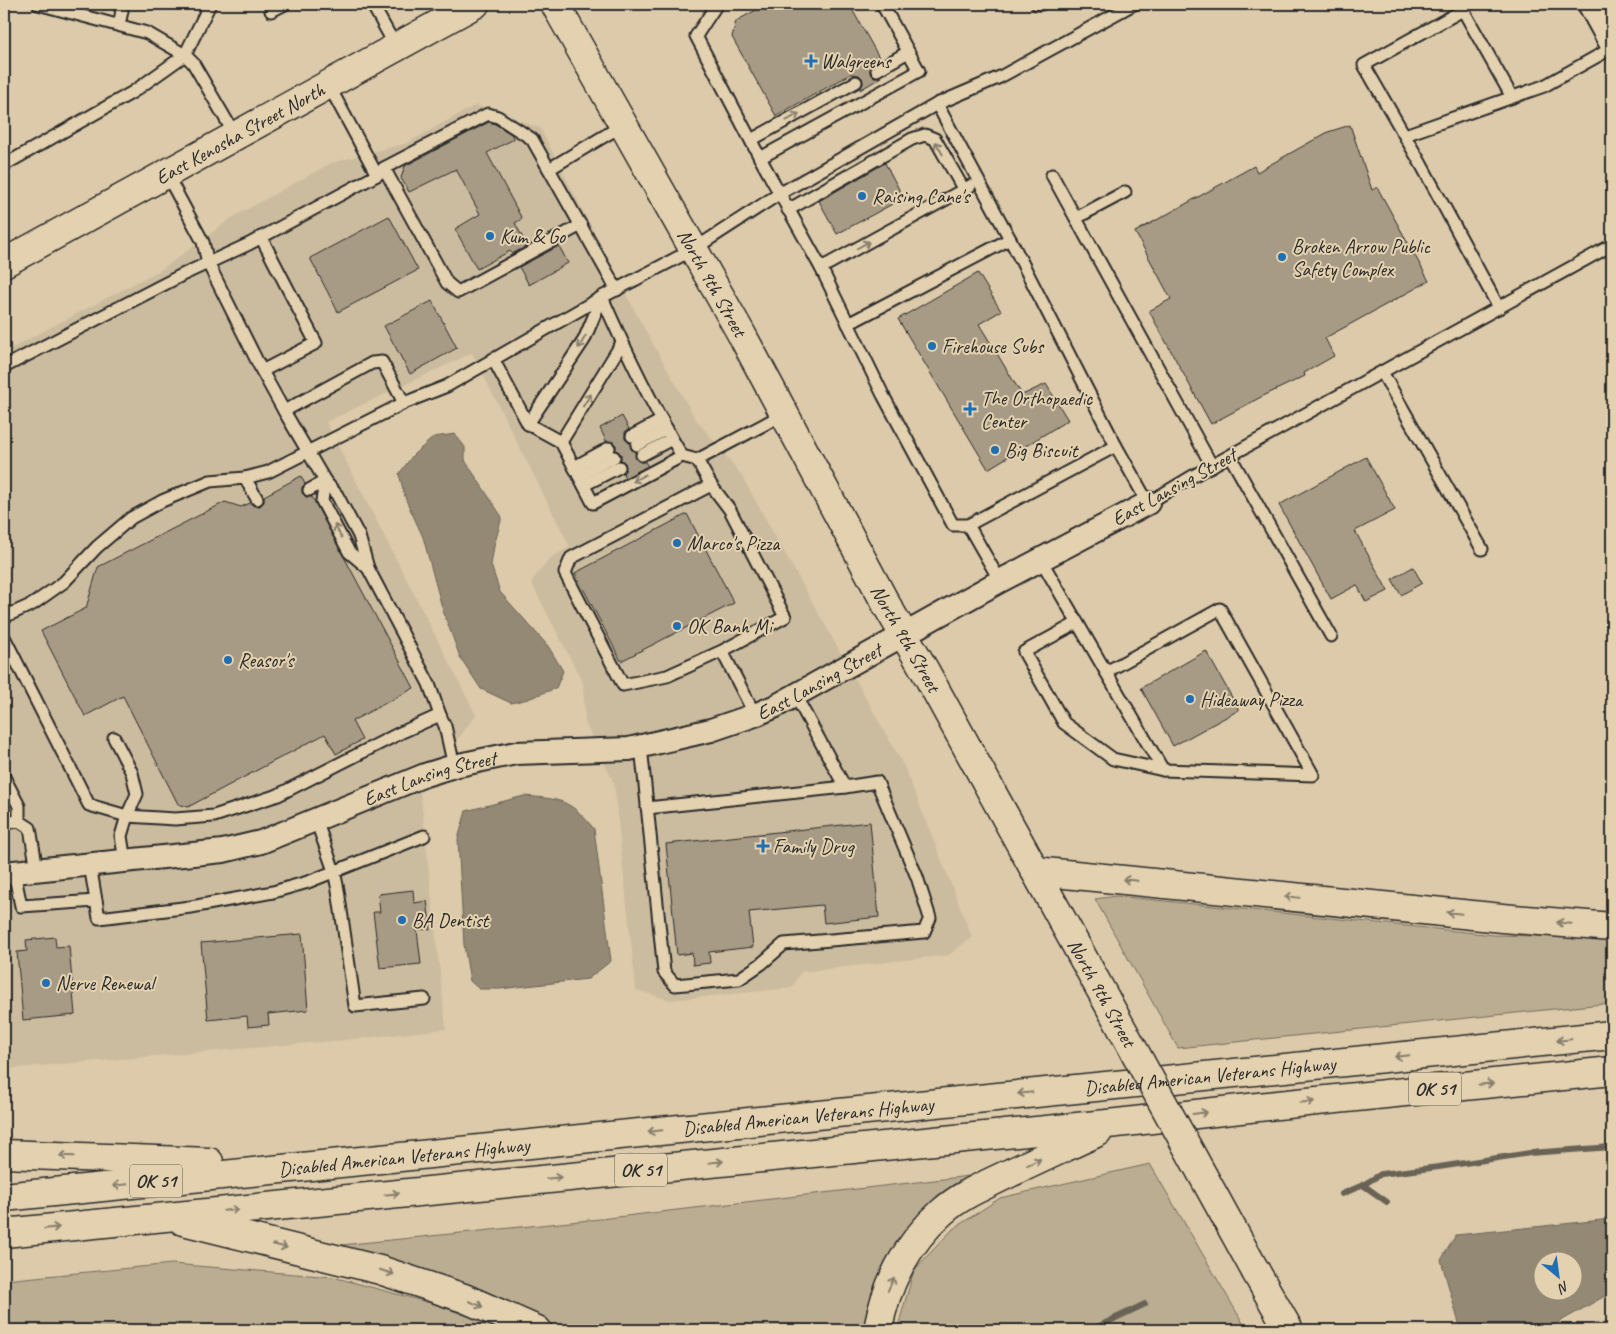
<svg xmlns="http://www.w3.org/2000/svg" width="1616" height="1334" font-family="Caveat,sans-serif">
  <style>
    .built { fill: #ccbc9f }
    .green { fill: #bbad92; stroke: #736c5e }
    .water { fill: #938975; stroke: #696357; fill-rule: evenodd }
    .lines { fill: none; stroke-linecap: round; stroke-linejoin: round }
    .stream { stroke: #696357; stroke-width: 6 }
    .building { fill: #a79b85; stroke: #2b2b2b }
    .service-casing { stroke: #2b2b2b; stroke-width: 15 }
    .minor-casing { stroke: #2b2b2b; stroke-width: 26 }
    .secondary-casing { stroke: #2b2b2b; stroke-width: 31 }
    .primary-casing { stroke: #2b2b2b; stroke-width: 31 }
    .motorway-casing { stroke: #2b2b2b; stroke-width: 31 }
    .service { stroke: #e3d1af; stroke-width: 11 }
    .minor { stroke: #e3d1af; stroke-width: 22 }
    .secondary { stroke: #e3d1af; stroke-width: 28 }
    .primary { stroke: #e3d1af; stroke-width: 28 }
    .motorway { stroke: #e3d1af; stroke-width: 28 }
    .secondary-bridge-casing { stroke: #2b2b2b; stroke-width: 31; stroke-linecap: butt }
    .secondary-bridge { stroke: #e3d1af; stroke-width: 28 }
    .oneway { stroke: #877e6d }
    .poi-dot { fill: #1f6fb2; stroke: #e3d1af; stroke-width: 2 }
    .labels { text-anchor: middle; dominant-baseline: central; stroke-width: 4; stroke-linejoin: round; paint-order: stroke }
    .shield { fill: #e3d1af; stroke: #625d53; stroke-width: 1 }
    .shield-label { font-size: 19px; font-weight: bold; fill: #2b2b2b }
    .poi-label { font-size: 20px; fill: #2b2b2b; stroke: #e3d1af; text-anchor: start }
    .street-label { font-size: 20px; fill: #2b2b2b; stroke: #e3d1af }
  </style>
  <rect width="100%" height="100%" fill="#dccaaa"/>
  <filter id="ink" filterUnits="userSpaceOnUse"><feTurbulence type="fractalNoise" baseFrequency=".02" numOctaves="2"/><feDisplacementMap in="SourceGraphic" scale="10" xChannelSelector="R" yChannelSelector="G"/><feConvolveMatrix kernelMatrix="1 2 1 2 8 2 1 2 1" color-interpolation-filters="sRGB"/></filter>
  <g filter="url(#ink)">
    <path class="built" d="M476 105 540 128 639 319 695 418 740 473 905 768 972 937 949 955 801 972 792 988 670 1000 636 990 614 783 585 722 583 683 531 582 550 558 570 547 472 353 326 422 476 715 420 789 446 1029 346 1040 4 1069V352L164 268 233 217 331 163 407 143Z"/>
    <g class="green">
      <path d="M1116 896 1494 935 1612 938V1003L1178 1048 1095 899Z"/>
      <path d="M1150 1164 1247 1330H897L914 1270 953 1229 1000 1198Z"/>
      <path d="M986 1174 953 1191 867 1330H561L465 1287 347 1251 341 1245 600 1219Z"/>
      <path d="M172 1264 333 1277 434 1304 507 1330H4V1280Z"/>
    </g>
    <g class="water">
      <path d="M455 434 465 447V459L466 462 502 517 494 546 491 565 500 592 548 646 563 671 556 688 528 699 511 703 481 689 460 657 443 611 423 537 406 500 399 474 413 455 434 437Z"/>
      <path d="M524 796C560 799 570 799 594 829L611 961 588 979 500 989H479L470 981 464 945 458 839 466 811Z"/>
      <path d="M1612 1219V1292L1545 1330H1461L1441 1260 1456 1235ZM1544 1262H1574V1292H1544Z"/>
    </g>
    <g class="lines">
      <g class="stream">
        <path d="M1363 1185 1387 1202"/>
        <path d="M1342 1194 1363 1185 1381 1174 1439 1167 1530 1153 1612 1147"/>
        <path d="M1091 1330 1145 1304"/>
      </g>
    </g>
    <g class="building">
      <path d="M767 4H849L880 59 873 63 870 70V73L874 77H882L860 90 863 83 862 78 859 75 851 74 776 116 732 37 736 21Z"/>
      <path d="M489 122 495 124 511 134 514 139 487 153 522 219 515 223 527 246 512 254 510 251 477 269 455 229 480 214 456 169 409 192 401 178 405 166Z"/>
      <path d="M1350 125 1372 190 1377 187 1429 281 1325 338 1334 356 1304 373 1305 376 1261 397 1211 424 1149 311 1171 299 1135 232 1254 166 1257 172 1328 132Z"/>
      <path d="M885 163 901 193 893 198 896 202 837 234 819 201Z"/>
      <path d="M389 216 418 270 338 312 310 258Z"/>
      <path d="M559 246 568 263 529 285 519 267Z"/>
      <path d="M978 273 1001 311 979 324 1022 395 1046 384 1068 420 988 469 898 319Z"/>
      <path d="M432 301 457 348 410 374 384 326Z"/>
      <path d="M622 416 629 429 625 432V439L630 443 631 449 635 452 636 459 641 462H645L648 466 625 478 623 473 626 467 625 463 621 460V454L616 450V445L613 442 606 441 600 428Z"/>
      <path d="M1366 457 1395 510 1355 531 1388 591 1366 602 1357 585 1331 599 1279 505Z"/>
      <path d="M301 476 305 484 302 487V493L306 497H312L414 688 352 721 362 740 336 754 325 734 188 807 178 804 123 696 85 716 41 631 86 608 98 567 225 502 241 507 250 503 254 506H260L264 502V496Z"/>
      <path d="M687 514 734 603 621 661 575 573Z"/>
      <path d="M1413 567 1422 583 1401 595 1392 579Z"/>
      <path d="M1206 651 1239 710 1173 746 1141 688Z"/>
      <path d="M870 822 879 917 824 923 822 905 749 912 753 947 709 952 710 963 693 965 692 953 677 955 666 844Z"/>
      <path d="M413 890 414 903 427 901 431 929 417 930 421 964 380 968 373 912H380L378 894Z"/>
      <path d="M302 934 308 1010 268 1014 269 1025 248 1027 247 1016 208 1020 201 943Z"/>
      <path d="M55 937 56 947 69 946 75 1015 23 1020 17 952 27 951 26 940Z"/>
    </g>
    <g class="lines">
      <defs>
        <g id="service">
          <path d="M38 4 147 33 185 55 193 63 235 135"/>
          <path d="M118 4 122 11 119 25"/>
          <path d="M372 4 396 47"/>
          <path d="M717 4 696 36 760 158 919 71 882 4"/>
          <path d="M1037 4H1041"/>
          <path d="M271 11 285 4"/>
          <path d="M877 70 908 52"/>
          <path d="M328 84 377 175"/>
          <path d="M1405 135 1544 86 1612 48"/>
          <path d="M751 140 856 82"/>
          <path d="M760 158 821 268 883 395 953 525H968L1116 446 1010 239 937 104"/>
          <path d="M4 165 133 92 185 55 210 4"/>
          <path d="M384 168 447 283 458 292 581 225"/>
          <path d="M549 169 623 125"/>
          <path d="M166 173 203 242 208 263 262 371 316 343 261 237"/>
          <path d="M1052 175 1212 466"/>
          <path d="M788 210 912 139 925 135 935 139 964 190"/>
          <path d="M1076 218 1125 192"/>
          <path d="M821 268 970 186"/>
          <path d="M602 297C626 352 652 405 682 456L697 460"/>
          <path d="M1499 308 1421 164 1364 65 1463 10 1512 97"/>
          <path d="M848 324 1010 239"/>
          <path d="M493 359 528 424 561 442 593 503 682 456"/>
          <path d="M4 367 182 275 249 244 377 175 384 168 488 114 498 117 532 139 617 290"/>
          <path d="M262 371 284 411 325 481 337 495 359 536 368 568 429 684 440 715"/>
          <path d="M1382 372 1482 549"/>
          <path d="M284 411 372 363 382 362 404 403"/>
          <path d="M528 424 584 340 602 297"/>
          <path d="M632 436 662 420"/>
          <path d="M561 442 622 343"/>
          <path d="M637 445 667 429"/>
          <path d="M1116 446 1148 503 1193 476 1612 245"/>
          <path d="M642 455 672 439"/>
          <path d="M1230 456 1331 636"/>
          <path d="M574 467 609 448"/>
          <path d="M579 476 614 457"/>
          <path d="M245 478 257 499"/>
          <path d="M325 481 322 501 349 552 368 568"/>
          <path d="M584 485 619 467"/>
          <path d="M711 485 697 460 784 414"/>
          <path d="M309 490 325 481"/>
          <path d="M968 525 1000 581"/>
          <path d="M1041 560 1106 672 1220 609 1313 775 1163 770 1113 759 1064 723 1024 652 1077 623"/>
          <path d="M4 617 33 604 64 582 97 547 131 518 162 501 210 481 245 478 268 472 404 403 447 386 602 297 694 249 779 194 937 104 1000 77 1134 4"/>
          <path d="M4 637 89 805 127 816 175 819 214 816 278 795 400 733 440 715 445 726 454 766"/>
          <path d="M722 651 785 617 730 510 711 485 571 558 565 573 623 685 667 676 722 651 755 715"/>
          <path d="M1106 672 1163 770"/>
          <path d="M114 738 132 773 137 794 127 816 121 836 125 861"/>
          <path d="M641 746 664 972 675 985 739 979 761 964 784 944 924 932 930 918 917 877 877 782 845 787 795 695"/>
          <path d="M4 777 19 806V821"/>
          <path d="M647 808 845 787"/>
          <path d="M316 820 334 871 338 890 355 1006 424 999"/>
          <path d="M4 823 19 821 30 828 37 870"/>
          <path d="M90 865 99 918 191 907 273 892 308 882 424 836"/>
          <path d="M14 872 21 906 96 901"/>
        </g>
        <g id="minor">
          <path d="M1589 4 1612 46"/>
          <path id="s1" d="M4 873 223 851 261 842 425 775 454 766 516 753 629 749 711 730 755 715 776 706 1000 581 1148 503"/>
        </g>
        <g id="secondary">
          <path id="s2" d="M555 4 742 335 886 604 924 669 1066 927"/>
          <path d="M1256 1272 1289 1330"/>
        </g>
        <g id="primary">
          <path id="s3" d="M4 263 475 4"/>
        </g>
        <g id="motorway">
          <path d="M1035 871 1502 918 1612 927"/>
          <path d="M4 1154 209 1162"/>
          <path id="s4" d="M4 1197 1612 1035"/>
          <path d="M183 1221 380 1270 464 1298 537 1330"/>
          <path d="M4 1233 1117 1123 1258 1107 1612 1071"/>
          <path d="M878 1330C885 1285 908 1242 942 1212 962 1194 988 1184 1012 1172 1041 1159 1069 1145 1098 1132"/>
        </g>
      </defs>
      <use href="#service" class="service-casing"/>
      <use href="#minor" class="minor-casing"/>
      <use href="#secondary" class="secondary-casing"/>
      <use href="#primary" class="primary-casing"/>
      <use href="#motorway" class="motorway-casing"/>
      <use href="#service" class="service"/>
      <use href="#minor" class="minor"/>
      <use href="#secondary" class="secondary"/>
      <use href="#primary" class="primary"/>
      <use href="#motorway" class="motorway"/>
      <defs>
        <g id="secondary-bridge">
          <path id="s5" d="M1066 927 1256 1272"/>
        </g>
      </defs>
      <use href="#secondary-bridge" class="secondary-bridge-casing"/>
      <use href="#secondary-bridge" class="secondary-bridge"/>
    </g>
    <defs><path id="oneway-shaft" d="M-6 0H5M1.5-3L5.5 0L1.5 3" fill="none" stroke-width="1.6" stroke-linecap="round" stroke-linejoin="round" transform="scale(1.25)"/></defs>
    <g class="oneway">
      <use href="#oneway-shaft" transform="translate(793 117) rotate(-29)"/>
      <use href="#oneway-shaft" transform="translate(939 148) rotate(-120)"/>
      <use href="#oneway-shaft" transform="translate(863 245) rotate(-29)"/>
      <use href="#oneway-shaft" transform="translate(582 342) rotate(120)"/>
      <use href="#oneway-shaft" transform="translate(587 400) rotate(-58)"/>
      <use href="#oneway-shaft" transform="translate(639 478) rotate(152)"/>
      <use href="#oneway-shaft" transform="translate(338 531) rotate(-118)"/>
      <use href="#oneway-shaft" transform="translate(1130 880) rotate(-174)"/>
      <use href="#oneway-shaft" transform="translate(1292 897) rotate(-174)"/>
      <use href="#oneway-shaft" transform="translate(1454 913) rotate(-174)"/>
      <use href="#oneway-shaft" transform="translate(1564 923) rotate(-175)"/>
      <use href="#oneway-shaft" transform="translate(1564 1040) rotate(174)"/>
      <use href="#oneway-shaft" transform="translate(1402 1056) rotate(174)"/>
      <use href="#oneway-shaft" transform="translate(1486 1084) rotate(-6)"/>
      <use href="#oneway-shaft" transform="translate(1025 1093) rotate(174)"/>
      <use href="#oneway-shaft" transform="translate(1307 1102) rotate(-6)"/>
      <use href="#oneway-shaft" transform="translate(1200 1113) rotate(-7)"/>
      <use href="#oneway-shaft" transform="translate(655 1131) rotate(174)"/>
      <use href="#oneway-shaft" transform="translate(67 1156) rotate(-178)"/>
      <use href="#oneway-shaft" transform="translate(716 1162) rotate(-6)"/>
      <use href="#oneway-shaft" transform="translate(1034 1162) rotate(-25)"/>
      <use href="#oneway-shaft" transform="translate(554 1178) rotate(-6)"/>
      <use href="#oneway-shaft" transform="translate(120 1185) rotate(174)"/>
      <use href="#oneway-shaft" transform="translate(392 1194) rotate(-6)"/>
      <use href="#oneway-shaft" transform="translate(231 1210) rotate(-6)"/>
      <use href="#oneway-shaft" transform="translate(52 1228) rotate(-6)"/>
      <use href="#oneway-shaft" transform="translate(280 1246) rotate(14)"/>
      <use href="#oneway-shaft" transform="translate(387 1272) rotate(18)"/>
      <use href="#oneway-shaft" transform="translate(891 1284) rotate(-65)"/>
      <use href="#oneway-shaft" transform="translate(476 1304) rotate(23)"/>
    </g>
  </g>
  <g class="poi-dot">
    <path d="M808.5 53.5h5v5h5v5h-5v5h-5v-5h-5v-5h5z"/>
    <circle cx="862" cy="196" r="5"/>
    <circle cx="490" cy="236" r="5"/>
    <circle cx="1282" cy="257" r="5"/>
    <circle cx="932" cy="346" r="5"/>
    <path d="M967.5 401.5h5v5h5v5h-5v5h-5v-5h-5v-5h5z"/>
    <circle cx="995" cy="450" r="5"/>
    <circle cx="677" cy="543" r="5"/>
    <circle cx="677" cy="626" r="5"/>
    <circle cx="228" cy="660" r="5"/>
    <circle cx="1190" cy="699" r="5"/>
    <path d="M760.5 838.5h5v5h5v5h-5v5h-5v-5h-5v-5h5z"/>
    <circle cx="402" cy="920" r="5"/>
    <circle cx="46" cy="983" r="5"/>
  </g>
  <g class="labels">
    <g class="shield">
      <rect x="1409" y="1072.5" width="52" height="33" rx="4"/>
      <rect x="615" y="1153.5" width="52" height="33" rx="4"/>
      <rect x="130" y="1164.5" width="52" height="33" rx="4"/>
    </g>
    <g class="shield-label">
      <text x="1435" y="1089">OK 51</text>
      <text x="641" y="1170">OK 51</text>
      <text x="156" y="1181">OK 51</text>
    </g>
    <g class="poi-label">
      <text x="821" y="61">Walgreens</text>
      <text x="872" y="196">Raising Cane's</text>
      <text x="500" y="236">Kum &amp; Go</text>
      <text x="1292" y="246">Broken Arrow Public<tspan x="1292" dy="23">Safety Complex</tspan></text>
      <text x="942" y="346">Firehouse Subs</text>
      <text x="981" y="398">The Orthopaedic<tspan x="981" dy="23">Center</tspan></text>
      <text x="1005" y="450">Big Biscuit</text>
      <text x="687" y="543">Marco's Pizza</text>
      <text x="687" y="626">OK Banh Mi</text>
      <text x="238" y="660">Reasor's</text>
      <text x="1200" y="699">Hideaway Pizza</text>
      <text x="773" y="846">Family Drug</text>
      <text x="412" y="920">BA Dentist</text>
      <text x="56" y="983">Nerve Renewal</text>
    </g>
    <g class="street-label">
      <text stroke="none"><textPath href="#s3" startOffset="269">East Kenosha Street North</textPath></text>
      <text stroke="none"><textPath href="#s2" startOffset="320">North 9th Street</textPath></text>
      <text transform="translate(1174 487) rotate(-29)">East Lansing Street</text>
      <text stroke="none"><textPath href="#s2" startOffset="725">North 9th Street</textPath></text>
      <text stroke="none"><textPath href="#s1" startOffset="846">East Lansing Street</textPath></text>
      <text stroke="none"><textPath href="#s1" startOffset="440">East Lansing Street</textPath></text>
      <text stroke="none"><textPath href="#s5" startOffset="75">North 9th Street</textPath></text>
      <text stroke="none"><textPath href="#s4" startOffset="1212">Disabled American Veterans Highway</textPath></text>
      <text stroke="none"><textPath href="#s4" startOffset="808">Disabled American Veterans Highway</textPath></text>
      <text stroke="none"><textPath href="#s4" startOffset="402">Disabled American Veterans Highway</textPath></text>
    </g>
  </g>
  <rect width="1616" height="1334" fill="none" stroke="#e3d1af" stroke-width="20"/>
  <rect x="10" y="10" width="1596" height="1314" fill="none" stroke="#2b2b2b" stroke-width="2" filter="url(#ink)"/>
  <g transform="translate(1558 1276) rotate(151)"><circle r="24" fill="#e3d1af" stroke="#998f7a"/>
  <path d="M0-4L9 19L0 12L-9 19Z" fill="#1f6fb2"/>
  <text y="-8" font-size="14" font-weight="bold" text-anchor="middle" fill="#2b2b2b">N</text>
  </g>
</svg>
